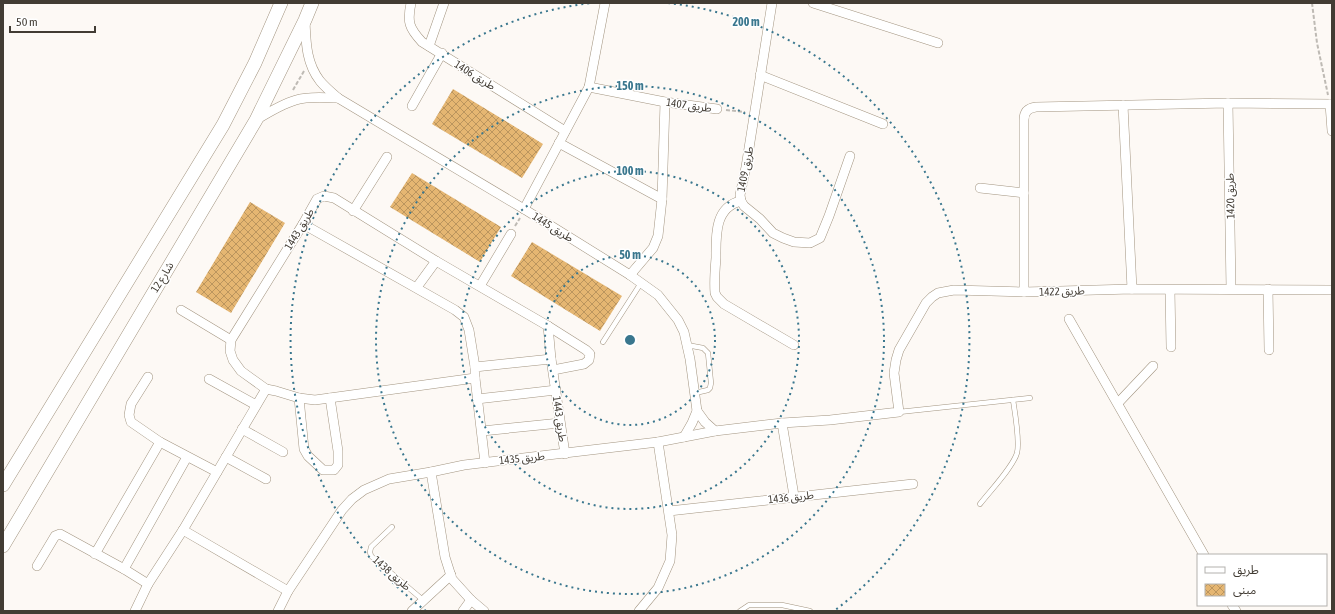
<svg xmlns="http://www.w3.org/2000/svg" width="1335" height="614" font-family="'Asap Condensed','Noto Sans Arabic',sans-serif">
  <style>
    .building { fill: url(#building-cross-hatch) }
    .lines { fill: none; stroke-linecap: round; stroke-linejoin: round }
    .lane-casing { stroke: #a39581; stroke-width: 5.5 }
    .street-casing { stroke: #a39581; stroke-width: 10 }
    .secondary-casing { stroke: #a39581; stroke-width: 14 }
    .path { stroke: #bebab4; stroke-width: 2; stroke-dasharray: 4 2; stroke-linecap: butt }
    .lane { stroke: #fff; stroke-width: 4.5 }
    .street { stroke: #fff; stroke-width: 9 }
    .secondary { stroke: #fff; stroke-width: 13 }
    .ring { fill: none; stroke: #3a778e; stroke-width: 2; stroke-dasharray: 2 4 }
    .labels { text-anchor: middle; dominant-baseline: central; stroke-width: 3; stroke-linejoin: round; paint-order: stroke }
    .street-label { font-size: 11px; fill: #423c34; stroke: #fff }
    .centre { fill: #3a778e; stroke: #fff; stroke-width: 2 }
    .ring-label { font-size: 12px; text-anchor: middle; font-weight: bold; fill: #3a778e; stroke: #fff; stroke-width: 3; stroke-linejoin: round; paint-order: stroke }
  </style>
  <defs>
    <pattern id="building-cross-hatch" width="8" height="8" patternUnits="userSpaceOnUse"><rect width="8" height="8" fill="#e5b672"/><path d="M0 0l8 8M0 8l8-8" fill="none" stroke="#bb955e"/></pattern>
  </defs>
  <rect width="100%" height="100%" fill="#fdf9f5"/>
  <g class="building">
    <path d="M453 89 543 144 522 178 432 124Z"/>
    <path d="M412 173 501 227 480 262 390 207Z"/>
    <path d="M250 202 285 223 231 313 196 292Z"/>
    <path d="M532 242 622 296 600 331 511 276Z"/>
  </g>
  <g class="lines">
    <defs>
      <g id="lane">
        <path d="M603 342 641 283"/>
        <path d="M687 345 703 348 708 353 711 383 710 388 708 390 695 393"/>
        <path d="M899 412 1030 398"/>
        <path d="M980 504C990 491 1013 467 1017 453 1020 441 1015 413 1013 400"/>
        <path d="M392 527 371 547 370 552 371 556 423 600"/>
        <path d="M740 611 749 605H782L810 611"/>
      </g>
      <g id="street">
        <path d="M411 3C407 22 409 28 422 42L565 131"/>
        <path d="M772 3 746 167 740 195 741 201 744 206 760 219 773 233 783 238 794 242 810 243 820 238 829 216 850 156"/>
        <path d="M813 3 938 43"/>
        <path d="M305 21C306 42 306 63 320 81 325 87 332 93 338 98L524 209 630 275 658 295 678 320 684 332 690 359 697 411 692 423 684 437"/>
        <path d="M429 46 444 3"/>
        <path d="M760 75 883 124"/>
        <path d="M589 87 665 102 717 109"/>
        <path d="M1228 103 1231 289"/>
        <path d="M1330 104 1332 131"/>
        <path d="M1123 105 1132 289"/>
        <path d="M412 106 442 53"/>
        <path d="M256 120C269 112 282 104 296 100 309 96 324 98 338 98"/>
        <path d="M559 143 662 199"/>
        <path d="M980 188 1024 193"/>
        <path d="M741 201C714 207 716 237 716 258 715 270 714 281 715 293L717 297 724 304 794 345"/>
        <path d="M524 209 589 87 605 3"/>
        <path d="M353 211 387 157"/>
        <path d="M303 224 455 310 464 317 469 330 475 367"/>
        <path d="M630 275 653 248 658 236 662 199 665 102"/>
        <path d="M480 286 511 234"/>
        <path d="M417 287 436 261"/>
        <path d="M1268 289 1269 350"/>
        <path d="M1170 290 1171 347"/>
        <path d="M1024 292V120C1024 112 1028 108 1036 107L1228 103 1332 104"/>
        <path d="M181 310 231 340"/>
        <path d="M1069 319 1204 555"/>
        <path d="M548 326 586 350 590 354 589 360 584 364 553 370"/>
        <path d="M148 377 131 404 129 415 131 422 160 442 217 472"/>
        <path d="M475 378 315 400 299 398 276 391 266 389 241 371 233 360 230 351 231 340 303 224 317 199 324 196 334 198 436 261 548 326 551 359 565 454"/>
        <path d="M209 379 256 405"/>
        <path d="M299 398 304 449 308 456 323 470H334L338 465V451L330 398"/>
        <path d="M477 399 556 390"/>
        <path d="M1118 403 1153 366"/>
        <path d="M697 411 705 422 715 431"/>
        <path d="M782 423 794 496"/>
        <path d="M242 429 283 452"/>
        <path d="M482 431 560 423"/>
        <path d="M226 457 266 479"/>
        <path d="M485 463 475 378V367L551 359"/>
        <path d="M431 472 445 557 452 579 471 600 484 611"/>
        <path d="M669 511 913 484"/>
        <path d="M183 530 288 591"/>
        <path d="M95 554 160 442"/>
        <path d="M37 566 55 536 60 534 124 569 148 584"/>
        <path d="M124 569 187 457"/>
        <path d="M1232 605 1236 611"/>
        <path d="M135 611 148 584 183 530 266 389"/>
        <path d="M278 611 288 591 342 510 352 499 364 490 389 479 431 472 464 465 658 442 715 431 782 423 830 420 899 412 894 373 896 360 899 350 926 303 932 297 938 293 954 290 1024 292 1132 289 1332 290"/>
        <path d="M412 611 451 575"/>
        <path d="M463 611 471 600"/>
        <path d="M639 611 658 588 670 561 672 535 658 442"/>
      </g>
      <g id="secondary">
        <path d="M3 485 223 125 255 63 281 3"/>
        <path d="M3 546 256 120 305 20 312 3"/>
      </g>
    </defs>
    <use href="#lane" class="lane-casing"/>
    <use href="#street" class="street-casing"/>
    <use href="#secondary" class="secondary-casing"/>
    <g class="path">
      <path d="M1312 3 1317 43 1328 95"/>
      <path d="M293 90 304 71"/>
      <path d="M726 110 745 112"/>
      <path d="M515 226 520 218"/>
    </g>
    <use href="#lane" class="lane"/>
    <use href="#street" class="street"/>
    <use href="#secondary" class="secondary"/>
  </g>
  <g class="ring">
    <circle cx="630" cy="340" r="85"/>
    <circle cx="630" cy="340" r="169"/>
    <circle cx="630" cy="340" r="254"/>
    <path d="M426 611A339 339 0 0 1 592 3M668 3A339 339 0 0 1 834 611"/>
  </g>
  <g class="labels">
    <g class="street-label">
      <text transform="translate(475 75) rotate(32)">طريق 1406</text>
      <text transform="translate(689 105) rotate(8)">طريق 1407</text>
      <text transform="translate(745 169) rotate(-79)">طريق 1409</text>
      <text transform="translate(1230 196) rotate(-91)">طريق 1420</text>
      <text transform="translate(553 227) rotate(32)">طريق 1445</text>
      <text transform="translate(299 229) rotate(-59)">طريق 1443</text>
      <text transform="translate(162 277) rotate(-59)">شارع 12</text>
      <text transform="translate(1062 291) rotate(-2)">طريق 1422</text>
      <text transform="translate(560 419) rotate(82)">طريق 1443</text>
      <text transform="translate(522 458) rotate(-6)">طريق 1435</text>
      <text transform="translate(791 497) rotate(-6)">طريق 1436</text>
      <text transform="translate(392 573) rotate(41)">طريق 1438</text>
    </g>
  </g>
  <circle cx="630" cy="340" r="6" class="centre"/>
  <g class="ring-label">
    <text x="746" y="26">200 m</text>
    <text x="630" y="90">150 m</text>
    <text x="630" y="175">100 m</text>
    <text x="630" y="259">50 m</text>
  </g>
  <rect width="1335" height="614" fill="none" stroke="#423c34" stroke-width="8"/>
  <rect x="1197" y="554" width="130" height="52" fill="#ffffff" stroke="#b3b1ae"/>
  <rect x="1205" y="567" width="20" height="6" fill="#ffffff" stroke="#b3b1ae"/>
  <text x="1233" y="574" font-size="12" fill="#423c34">طريق</text>
  <rect x="1205" y="584" width="20" height="12" fill="url(#building-cross-hatch)" stroke="#b3b1ae"/>
  <text x="1233" y="594" font-size="12" fill="#423c34">مبنى</text>
  <path d="M10 26v6h85v-6" fill="none" stroke="#423c34" stroke-width="2"/>
  <text x="16" y="26" font-size="12" fill="#423c34" stroke="#ffffff" stroke-width="3" paint-order="stroke">50 m</text>
</svg>
